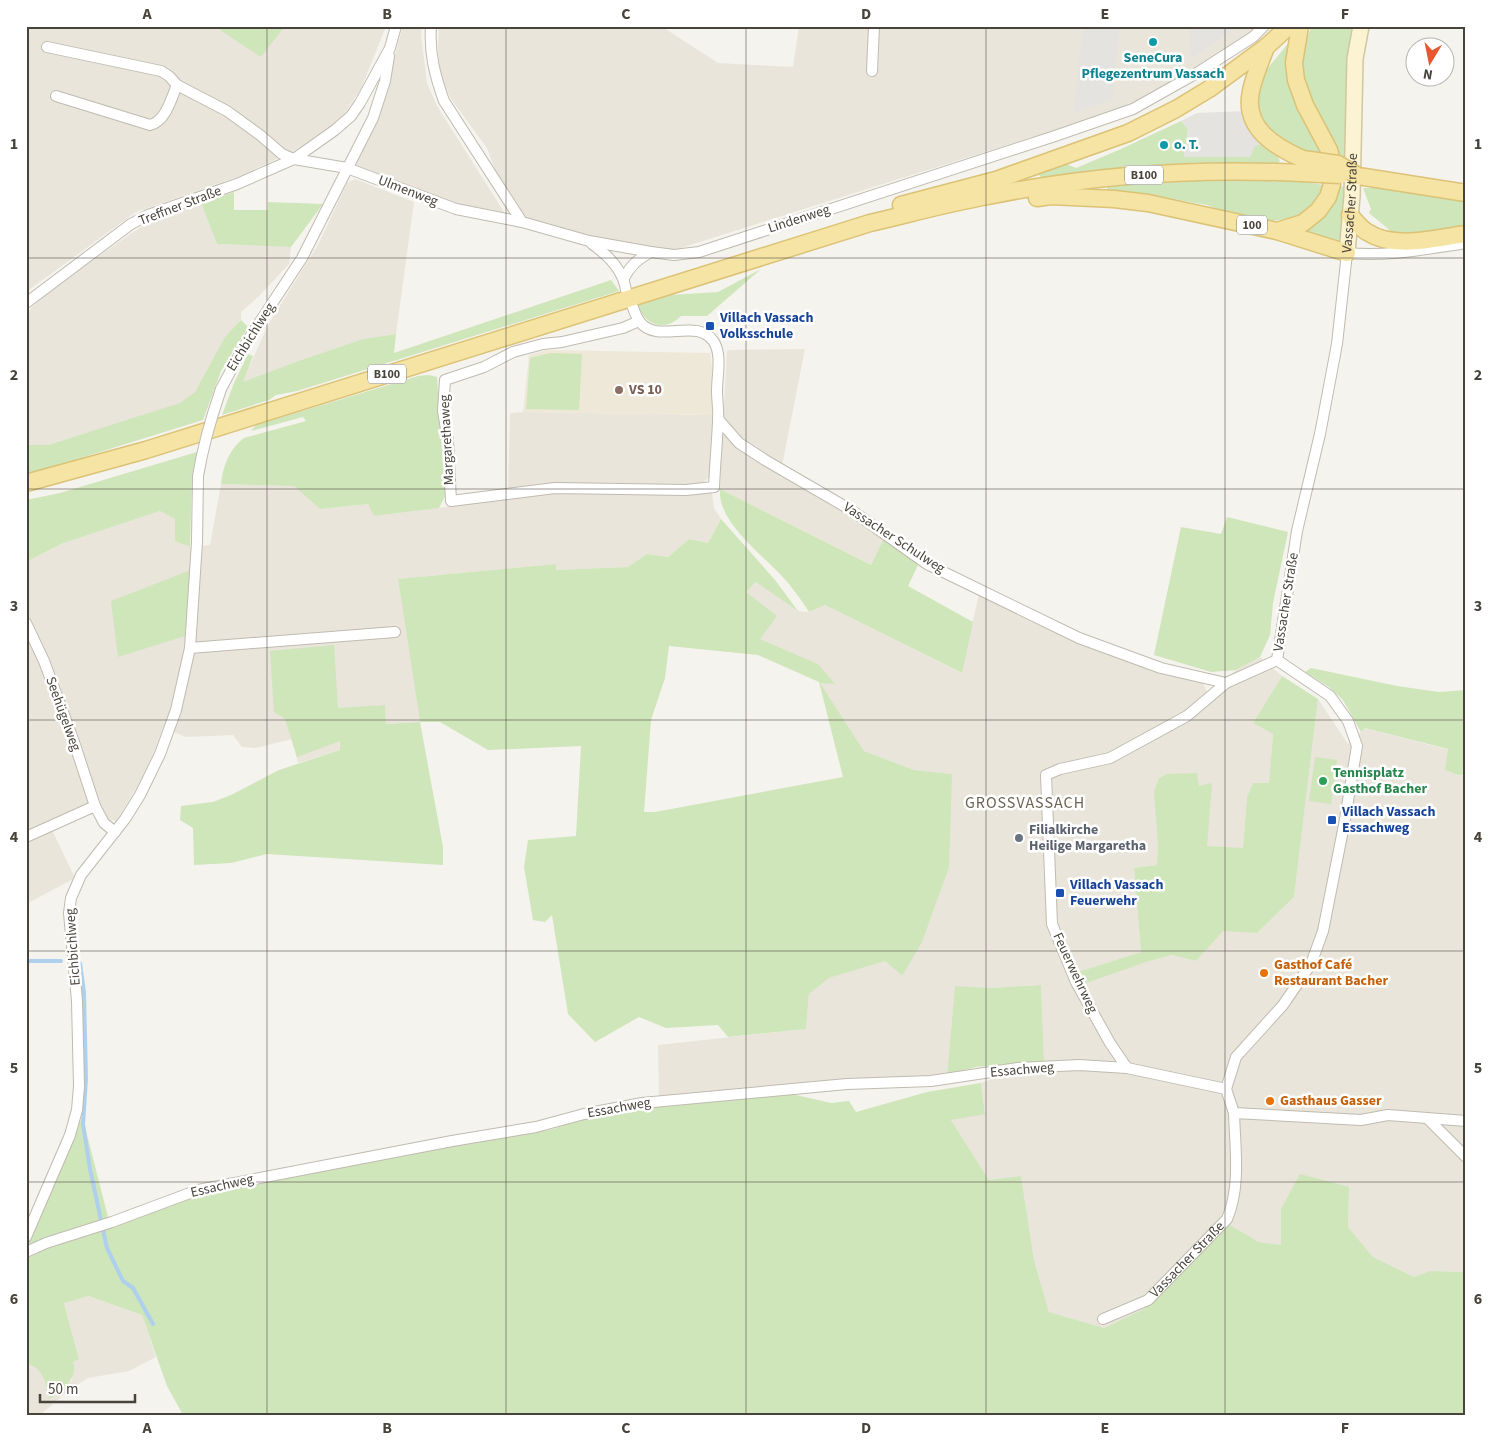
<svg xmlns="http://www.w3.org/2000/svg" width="1492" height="1441" font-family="'Source Sans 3',sans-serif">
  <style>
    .residential { fill: #e9e5db }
    .education { fill: #ede8d8 }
    .green { fill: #cfe5ba; fill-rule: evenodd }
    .parking { fill: #e5e3e0 }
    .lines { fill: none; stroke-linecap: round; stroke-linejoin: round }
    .stream { stroke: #afd0ec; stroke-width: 4 }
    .minor-casing { stroke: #c0bbb0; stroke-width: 12 }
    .secondary-casing { stroke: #d0c7a1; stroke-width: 18 }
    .primary-casing { stroke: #dbc275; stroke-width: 19 }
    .minor { stroke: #fff; stroke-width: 10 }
    .secondary { stroke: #fbf3d1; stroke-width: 15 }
    .primary { stroke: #f6e4a5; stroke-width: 16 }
    .minor-bridge-casing { stroke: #c0bbb0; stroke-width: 12; stroke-linecap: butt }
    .primary-bridge-casing { stroke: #dbc275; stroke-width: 19; stroke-linecap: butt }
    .minor-bridge { stroke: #fff; stroke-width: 10 }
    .primary-bridge { stroke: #f6e4a5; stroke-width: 16 }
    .grid { fill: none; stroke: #49443b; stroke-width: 1; stroke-opacity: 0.55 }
    .culture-dot { fill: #0f9aa8; stroke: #fff; stroke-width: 2 }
    .transit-dot { fill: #1a4fb4; stroke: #fff; stroke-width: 2 }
    .education-dot { fill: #8d6e63; stroke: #fff; stroke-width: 2 }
    .leisure-dot { fill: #2e9e5b; stroke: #fff; stroke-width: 2 }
    .worship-dot { fill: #6b7280; stroke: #fff; stroke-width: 2 }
    .food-dot { fill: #e8710a; stroke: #fff; stroke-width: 2 }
    .labels { text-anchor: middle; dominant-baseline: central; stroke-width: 5; stroke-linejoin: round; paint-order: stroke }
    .shield { fill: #fff; stroke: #807c76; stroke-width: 1 }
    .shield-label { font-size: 12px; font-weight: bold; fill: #49443b }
    .culture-label { font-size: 14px; font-weight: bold; fill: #0d838f; stroke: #fff }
    .street-label { font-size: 14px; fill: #49443b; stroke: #fff }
    .transit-label { font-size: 14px; font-weight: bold; fill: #164399; stroke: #fff; text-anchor: start }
    .education-label { font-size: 14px; font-weight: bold; fill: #785e54; stroke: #fff; text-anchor: start }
    .leisure-label { font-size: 14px; font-weight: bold; fill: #27864d; stroke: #fff; text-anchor: start }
    .worship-label { font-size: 14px; font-weight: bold; fill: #5b616d; stroke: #fff; text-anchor: start }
    .food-label { font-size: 14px; font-weight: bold; fill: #c56008; stroke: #fff; text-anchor: start }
    .quarter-label { font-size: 16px; letter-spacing: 1px; fill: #6b6353; stroke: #fff }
    .neatline { fill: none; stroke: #49443b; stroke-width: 2 }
    .grid-label { font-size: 16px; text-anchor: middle; font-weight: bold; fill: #49443b }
  </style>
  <rect width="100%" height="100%" fill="#f5f3ed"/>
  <g class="residential">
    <path d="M26 26H386L361 89 344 114 330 127 292 152 237 177 136 212 26 292Z"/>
    <path d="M403 26H422L421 35 427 83 437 106 504 212 448 202 352 165 379 111Z"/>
    <path d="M439 26H661L718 63 793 67 799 26H1273L1188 79 1130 111 1055 136 1039 135 671 251 576 235 521 219 511 195 498 178 487 148 451 99 440 74 438 47Z"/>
    <path d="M355 179 414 202 396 334 363 339 301 360 242 383 269 323 319 243 347 183Z"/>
    <path d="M201 203 217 244 291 247 289 264 259 296 241 312V320L225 338 195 392 180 404 47 445H26V317L31 308 54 287 145 224 172 212Z"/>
    <path d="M805 349 780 476 824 497 884 538 871 565 720 489 722 435 727 350Z"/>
    <path d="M523 412 713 415 710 476 700 485 686 486 508 490 510 413Z"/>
    <path d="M221 484 294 486 320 509 368 504 375 516 556 493H712L714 508 721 519 708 543 689 539 668 557 647 554 628 567 556 570V564L398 579 420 722 386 724 385 705 338 709 340 750 298 763 292 739 256 748 242 747 233 735 186 737 163 728 152 756 137 787 116 821 107 820 102 806 52 830 75 878 26 904V562L61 544 160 511 175 519V541L190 547 210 545Z"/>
    <path d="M757 582 798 611 809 612 825 605 961 673 979 594 1071 640 1201 679 1208 694 1236 670 1260 657 1282 676 1253 723 1273 734 1269 784 1253 783 1247 797 1243 849 1207 846 1196 773 1158 844 1157 865 1134 868 1141 952 1078 972 1146 962 1172 955 1196 961 1223 930 1257 933 1294 897 1318 699 1348 744 1365 728 1449 750 1445 770 1458 775 1466 774V1272L1430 1271 1414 1277 1373 1257 1348 1227 1349 1187 1282 1209 1281 1245 1259 1242 1226 1224 1144 1309 1104 1328 1049 1312 1034 1260 1021 1177 989 1180 951 1120 985 1113 981 1083 1044 1061 1041 985 989 988 955 987 947 1075 934 1079H850L820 1081 659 1098 658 1045 806 1029 809 994 829 978 885 961 902 976 952 774 914 770 864 751 819 682 834 684 818 664 760 639 745 592Z"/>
    <path d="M87 1296 142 1315 156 1357 129 1371 88 1378 70 1389 40 1415H26V1364L35 1366 41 1371 50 1398 72 1380 73 1362 79 1359 64 1302Z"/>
  </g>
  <path class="education" d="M547 350 710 353 712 369 713 415 523 412 529 355Z"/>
  <g class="green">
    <path d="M214 26H285L261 57Z"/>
    <path d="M1312 26H1355L1347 158 1337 157 1303 83 1300 66 1302 49Z"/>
    <path d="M1291 40 1325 154 1301 152 1287 147 1263 124 1257 106 1259 79Z"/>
    <path d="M1181 121 1188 129 1184 156 1261 144C1270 148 1276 152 1280 161L1276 165 1124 169 1042 178 1039 175 1042 170 1064 163 1076 168 1121 149Z"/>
    <path d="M1186 179 1291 180 1324 185 1316 204 1294 218 1270 221 1234 215 1207 205 1162 197 1107 191V186Z"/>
    <path d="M1338 186 1345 187 1341 242 1300 232Z"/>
    <path d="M1363 188H1388L1466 200V228L1418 235 1392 232 1369 213 1371 209Z"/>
    <path d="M234 192V210H268V202L323 204 291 247 217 244 201 203Z"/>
    <path d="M761 269 707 316H681C671 327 654 329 644 316 641 313 640 308 638 305L671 295 718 292Z"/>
    <path d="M611 280 619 291 297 391 276 395 269 400 222 415 234 383 248 354 253 356 243 382 301 360 363 339 396 334 394 353Z"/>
    <path d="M241 320 248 327 221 371 203 420 26 475V445H48L180 403 195 392 225 337Z"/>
    <path d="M550 353 582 354 579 410 526 409 530 358Z"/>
    <path d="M429 375 437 377 445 496 439 508 374 516 368 504 320 509 294 486 221 484C223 466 229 449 244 438L306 421 303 417 251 431 256 425 418 376Z"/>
    <path d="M197 452 192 475 190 547 175 541V519L160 511 61 544 26 562V500L60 493Z"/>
    <path d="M720 489 871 565 884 538 918 565 908 586 973 622 962 673 825 605 809 612C801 599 792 587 781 575 761 554 717 521 720 489Z"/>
    <path d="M1227 517 1288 532 1273 603 1270 635 1260 657 1236 670 1211 672 1154 655 1181 527 1221 534Z"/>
    <path d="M721 519 775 580 798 611 756 582 746 592 777 616 760 639 818 664 835 684 820 683 864 751 914 770 952 774 949 867 922 942 902 976 885 961 829 978 809 994 806 1029 728 1037 718 1025 666 1028 639 1017 595 1042 568 1014 552 915 545 922 533 920 524 867 528 840 576 836 581 746 488 750 440 722H420L443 847V865L267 854 231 863 194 865 193 828 180 820 181 806 213 802 231 795 279 770 340 750V741L297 757 285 719 274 712 270 651 334 645 338 708 385 705 386 724 420 722 398 579 556 564V570L628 567 647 554 668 557 689 539 708 543ZM669 646 758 655 819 682 843 777 655 812H644L651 720 665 678Z"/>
    <path d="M191 570 185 636 118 657 111 601Z"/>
    <path d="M1311 668 1397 686 1439 692 1466 690V774L1458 775 1445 770 1448 749 1365 728 1361 732 1343 700 1329 687 1305 672Z"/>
    <path d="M1282 676 1318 699 1294 897 1257 933 1223 931 1196 961 1172 955 1146 962 1086 983 1078 972 1141 952 1134 868 1157 865 1158 844 1154 792 1159 778 1167 774 1197 773 1199 786 1212 783 1207 846 1243 848 1247 797 1253 783H1269L1273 734 1253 723Z"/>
    <path d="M1315 757 1337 760 1331 804 1309 801Z"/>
    <path d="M1041 985 1044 1061 976 1067 947 1075 955 986 989 988Z"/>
    <path d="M981 1083 985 1114 951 1120 989 1180 1021 1176 1034 1260 1049 1312 1104 1328 1144 1309 1226 1223 1259 1242 1281 1245V1209L1300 1174 1349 1187 1348 1227 1373 1257 1414 1277 1430 1271 1466 1272V1415H183L167 1386 142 1315 88 1296 64 1303 79 1359 73 1362C78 1381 62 1388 50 1399 45 1384 44 1366 26 1364V1259L68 1239 180 1200 460 1143 550 1130 581 1120 615 1112 712 1099 787 1093 831 1103 849 1101 856 1112 927 1092Z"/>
    <path d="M83 1119 108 1217 26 1251V1243L80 1121Z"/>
  </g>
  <g class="parking">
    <path d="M1083 26H1120L1112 100 1073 113Z"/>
    <path d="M1190 26H1239L1190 59 1189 40Z"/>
    <path d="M1245 111 1261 144 1255 146 1250 157H1184L1188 129 1181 121 1197 113Z"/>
  </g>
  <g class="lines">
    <g class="stream">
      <path d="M26 961H61"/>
      <path d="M80 963 84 992 86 1079 83 1124 90 1169 107 1248 123 1281 133 1288 153 1324"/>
    </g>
    <defs>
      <g id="minor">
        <path d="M431 26C429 53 435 76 444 101L522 222 589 241 651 252 674 255 699 252 1055 136 1133 109 1197 73 1253 37 1264 26"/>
        <path d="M47 47 161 71 169 76 177 85 227 111 260 135 282 154 294 159 347 168 456 209 522 222"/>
        <path d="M872 71 874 26"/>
        <path d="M56 96 150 125C166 121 171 99 177 85"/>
        <path d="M1466 243C1426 249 1387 257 1347 253L1337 344 1320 434 1297 531 1277 660 1330 696 1348 721 1357 746 1344 825 1323 931 1311 964 1283 1005 1236 1057 1226 1089 1234 1113 1361 1120 1388 1115 1466 1121"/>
        <path d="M592 244C608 255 623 269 626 290"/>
        <path d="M624 278C631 265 638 259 651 252"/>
        <path d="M26 303 131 224 148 215 237 184 294 159 335 130 351 116 360 103 390 48 396 26"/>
        <path d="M632 305C634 310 636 317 640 322 658 345 697 316 714 342 722 355 717 376 717 391 717 401 719 411 718 422 717 443 715 465 714 487L686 490 555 488 451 501 448 441 443 411 445 380 484 367 513 352 543 344 562 342 623 328 639 321"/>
        <path d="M221 389 244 346 302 258 373 118 385 81 389 56"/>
        <path d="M718 419 739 443 765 460 851 510 927 564 1079 638 1161 668 1226 683"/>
        <path d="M26 623 44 661 74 742 95 806 104 823 115 832"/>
        <path d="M190 648 395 632"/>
        <path d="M26 837 95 806"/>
        <path d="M1127 1068 1110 1043 1076 982 1052 924 1046 775 1060 769 1110 758 1187 716 1226 683 1277 660"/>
        <path d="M1427 1118 1466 1157"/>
        <path d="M26 1237 70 1135 77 1110 79 1086 77 1001 69 913 71 898 81 875 125 819 140 795 160 754 176 710 190 648 197 542 198 476"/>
        <path d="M26 1252 46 1243 112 1222 198 1190 452 1141 536 1127 584 1114 642 1103 847 1084 931 1081 1018 1068 1079 1065 1127 1068 1226 1089"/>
        <path id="s1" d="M1103 1319 1148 1300 1227 1219C1241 1187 1235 1147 1234 1113"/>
      </g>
      <g id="secondary">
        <path id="s2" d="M1347 253 1352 196 1355 59 1361 26"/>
      </g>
      <g id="primary">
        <path d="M1266 47C1261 61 1254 76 1251 91 1243 128 1275 147 1303 159"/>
        <path d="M1358 176 1466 193"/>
        <path d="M1037 198 1051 196 1114 199 1148 203 1277 231 1303 223 1318 211 1328 197 1332 184V162L1329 150 1305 105 1296 80 1294 63 1300 26"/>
        <path d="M901 205 996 180 1128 133 1176 109 1209 89 1266 47 1289 26"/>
        <path d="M1350 215C1355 221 1360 228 1367 232 1395 250 1435 238 1466 234"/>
        <path d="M1277 231 1347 253"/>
        <path d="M26 483 146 450 870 223C909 214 948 203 988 196 1090 175 1197 168 1301 173"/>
      </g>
    </defs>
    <use href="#minor" class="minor-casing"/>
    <use href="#secondary" class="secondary-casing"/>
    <use href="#primary" class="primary-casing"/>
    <use href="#minor" class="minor"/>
    <use href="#secondary" class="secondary"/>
    <use href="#primary" class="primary"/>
    <defs>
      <path id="minor-bridge" d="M198 476C203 446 211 418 221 389"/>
      <g id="primary-bridge">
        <path d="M1303 159 1338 164 1358 176"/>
        <path d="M1301 173 1340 175"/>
      </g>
    </defs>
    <use href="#minor-bridge" class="minor-bridge-casing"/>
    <use href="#primary-bridge" class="primary-bridge-casing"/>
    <use href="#minor-bridge" class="minor-bridge"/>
    <use href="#primary-bridge" class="primary-bridge"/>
  </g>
  <path class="grid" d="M267 26V1415M506 26V1415M746 26V1415M986 26V1415M1225 26V1415M26 258H1466M26 489H1466M26 720H1466M26 951H1466M26 1182H1466"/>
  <g class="culture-dot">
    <circle cx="1153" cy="42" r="5"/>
    <circle cx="1164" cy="145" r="5"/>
  </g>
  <g class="transit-dot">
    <rect x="705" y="321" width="10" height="10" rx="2.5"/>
    <rect x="1327" y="815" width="10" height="10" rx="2.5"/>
    <rect x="1055" y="888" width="10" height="10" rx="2.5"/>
  </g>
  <circle class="education-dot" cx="619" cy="390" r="5"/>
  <circle class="leisure-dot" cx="1323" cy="781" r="5"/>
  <circle class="worship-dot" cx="1019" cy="838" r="5"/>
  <g class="food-dot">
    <circle cx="1264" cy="973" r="5"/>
    <circle cx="1270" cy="1101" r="5"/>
  </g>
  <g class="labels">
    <g class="shield">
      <rect x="1125" y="165.5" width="38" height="19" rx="4"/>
      <rect x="1237" y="215.5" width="30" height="19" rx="4"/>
      <rect x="368" y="364.5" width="38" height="19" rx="4"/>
    </g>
    <g class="shield-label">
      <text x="1144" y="175">B100</text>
      <text x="1252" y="225">100</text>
      <text x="387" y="374">B100</text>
    </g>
    <g class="culture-label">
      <text x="1153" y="58">SeneCura<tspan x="1153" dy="16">Pflegezentrum Vassach</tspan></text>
      <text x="1174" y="145" text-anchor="start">o. T.</text>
    </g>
    <g class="street-label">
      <text transform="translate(408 191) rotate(21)">Ulmenweg</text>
      <text stroke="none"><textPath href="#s2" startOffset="50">Vassacher Straße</textPath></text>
      <text transform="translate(180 206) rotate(-21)">Treffner Straße</text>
      <text transform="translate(799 219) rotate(-18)">Lindenweg</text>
      <text transform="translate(251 337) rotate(-58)">Eichbichlweg</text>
      <text transform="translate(447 440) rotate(-93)">Margarethaweg</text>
      <text transform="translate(894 538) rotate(33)">Vassacher Schulweg</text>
      <text transform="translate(1286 602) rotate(-81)">Vassacher Straße</text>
      <text transform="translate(63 714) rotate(70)">Seehügelweg</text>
      <text transform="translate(73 947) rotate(-94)">Eichbichlweg</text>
      <text transform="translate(1075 973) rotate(65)">Feuerwehrweg</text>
      <text transform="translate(1022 1070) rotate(-5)">Essachweg</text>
      <text transform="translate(619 1108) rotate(-10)">Essachweg</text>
      <text transform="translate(222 1186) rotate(-13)">Essachweg</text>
      <text stroke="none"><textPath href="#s1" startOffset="105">Vassacher Straße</textPath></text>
    </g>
    <g class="transit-label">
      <text x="720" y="318">Villach Vassach<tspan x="720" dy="16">Volksschule</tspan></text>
      <text x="1342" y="812">Villach Vassach<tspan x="1342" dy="16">Essachweg</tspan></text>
      <text x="1070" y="885">Villach Vassach<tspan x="1070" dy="16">Feuerwehr</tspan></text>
    </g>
    <g class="education-label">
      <text x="629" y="390">VS 10</text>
    </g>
    <g class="leisure-label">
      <text x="1333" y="773">Tennisplatz<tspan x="1333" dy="16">Gasthof Bacher</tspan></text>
    </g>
    <g class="worship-label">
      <text x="1029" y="830">Filialkirche<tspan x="1029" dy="16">Heilige Margaretha</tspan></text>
    </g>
    <g class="food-label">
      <text x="1274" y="965">Gasthof Café<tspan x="1274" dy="16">Restaurant Bacher</tspan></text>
      <text x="1280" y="1101">Gasthaus Gasser</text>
    </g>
    <g class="quarter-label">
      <text x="1025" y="803">GROSSVASSACH</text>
    </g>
  </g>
  <rect width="1492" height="1441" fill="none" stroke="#ffffff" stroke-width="55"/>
  <g transform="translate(1430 62) rotate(190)"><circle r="24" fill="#ffffff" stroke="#b6b4b1"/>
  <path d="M0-4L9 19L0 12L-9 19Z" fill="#e85731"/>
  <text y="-8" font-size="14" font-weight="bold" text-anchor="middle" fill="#49443b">N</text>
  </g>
  <path d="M40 1394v8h95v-8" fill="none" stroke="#49443b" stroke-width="2.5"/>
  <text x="48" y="1394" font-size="15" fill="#49443b" stroke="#ffffff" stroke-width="4" paint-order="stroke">50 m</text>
  <rect x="28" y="28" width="1436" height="1386" class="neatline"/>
  <g class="grid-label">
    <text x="147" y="19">A</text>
    <text x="387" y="19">B</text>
    <text x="626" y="19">C</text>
    <text x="866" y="19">D</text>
    <text x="1105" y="19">E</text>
    <text x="1345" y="19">F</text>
    <text x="14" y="149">1</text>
    <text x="1478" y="149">1</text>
    <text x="14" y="380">2</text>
    <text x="1478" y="380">2</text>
    <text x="14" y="611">3</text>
    <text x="1478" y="611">3</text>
    <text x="14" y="842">4</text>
    <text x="1478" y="842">4</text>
    <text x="14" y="1073">5</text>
    <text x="1478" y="1073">5</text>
    <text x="14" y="1304">6</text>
    <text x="1478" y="1304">6</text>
    <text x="147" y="1433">A</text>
    <text x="387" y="1433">B</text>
    <text x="626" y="1433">C</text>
    <text x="866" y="1433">D</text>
    <text x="1105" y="1433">E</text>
    <text x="1345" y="1433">F</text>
  </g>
</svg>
